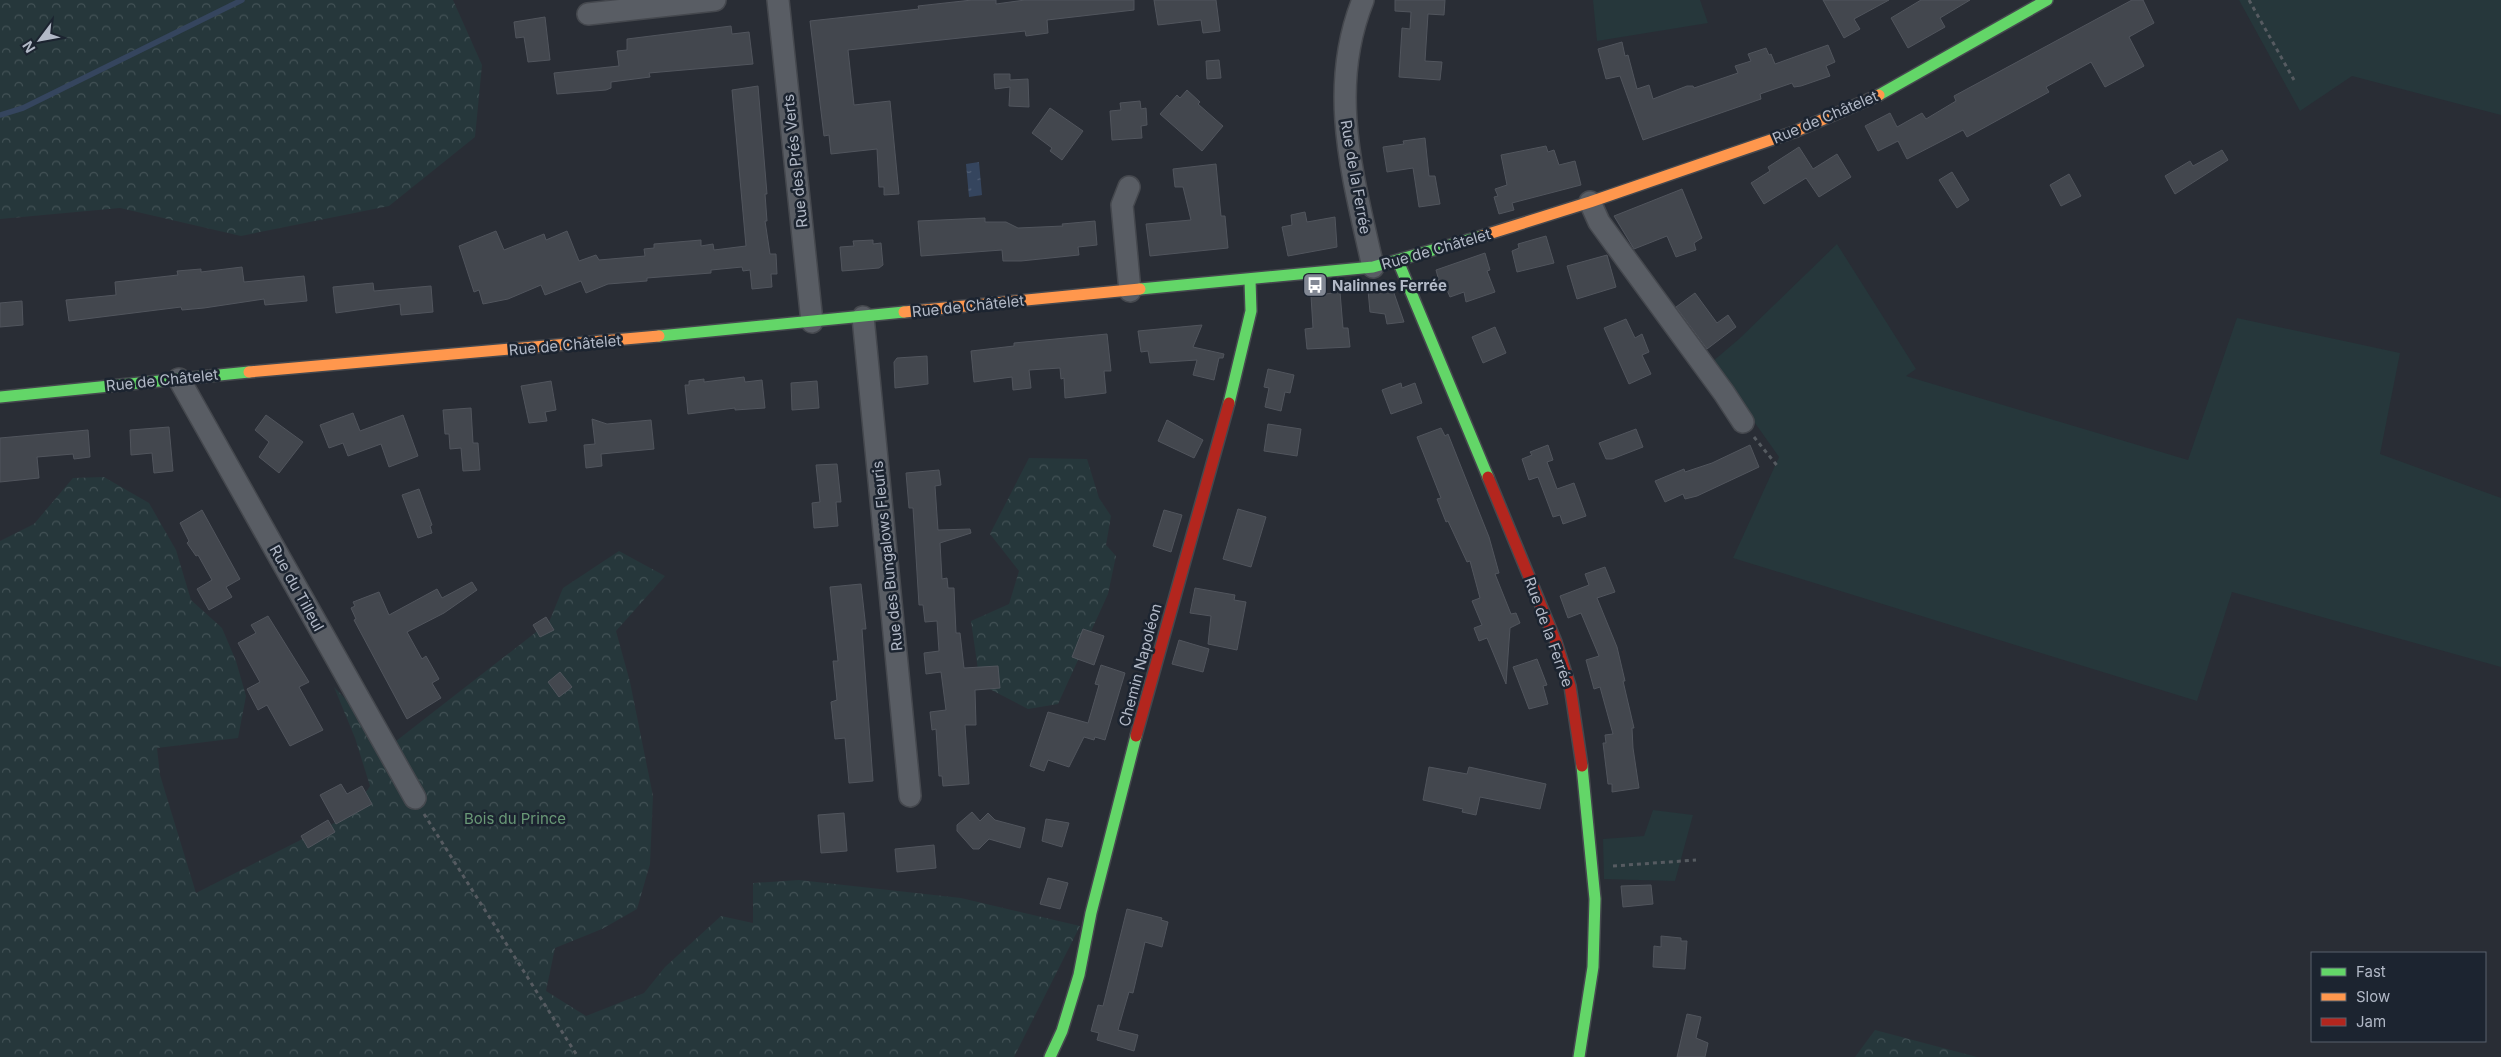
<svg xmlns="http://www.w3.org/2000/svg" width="2501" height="1057" font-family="Inter,sans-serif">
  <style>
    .grass { fill: #26373b }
    .forest { fill: url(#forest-crowns) }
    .water { fill: url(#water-ripples) }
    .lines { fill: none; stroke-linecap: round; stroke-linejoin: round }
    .stream { stroke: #35455e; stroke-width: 5.5 }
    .building { fill: #43474e; stroke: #51555d }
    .street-casing { stroke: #45484e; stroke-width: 24 }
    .fast-casing { stroke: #45484e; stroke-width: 14 }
    .slow-casing { stroke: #45484e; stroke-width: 14 }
    .jam-casing { stroke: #45484e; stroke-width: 14 }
    .path { stroke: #565b61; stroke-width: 3; stroke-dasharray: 4 4; stroke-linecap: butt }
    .street { stroke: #595d64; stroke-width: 21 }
    .fast { stroke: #63d668; stroke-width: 11 }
    .slow { stroke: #ff974d; stroke-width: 11 }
    .jam { stroke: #b3261e; stroke-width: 11 }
    .labels { text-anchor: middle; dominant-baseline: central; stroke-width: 5; stroke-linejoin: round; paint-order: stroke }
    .street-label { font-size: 15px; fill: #b2b9c7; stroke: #1c2430 }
    .poi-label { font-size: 15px; font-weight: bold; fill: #b2b9c7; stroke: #1c2430; text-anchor: start }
    .park-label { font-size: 15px; fill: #699876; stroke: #1c2430 }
  </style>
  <defs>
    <pattern id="forest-crowns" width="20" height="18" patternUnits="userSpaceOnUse" patternTransform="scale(1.25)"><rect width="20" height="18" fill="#26373b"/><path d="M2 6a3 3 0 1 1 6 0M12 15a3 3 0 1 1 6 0" fill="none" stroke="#435256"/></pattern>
    <pattern id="water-ripples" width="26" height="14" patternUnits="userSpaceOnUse" patternTransform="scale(1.25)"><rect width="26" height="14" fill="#35455e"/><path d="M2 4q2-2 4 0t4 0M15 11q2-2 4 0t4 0" fill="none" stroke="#505e74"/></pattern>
  </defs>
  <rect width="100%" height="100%" fill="#292d35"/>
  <g class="grass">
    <path d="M1593 0H1700L1708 23 1597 41Z"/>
    <path d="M2239 0H2501V115L2352 76 2300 111Z"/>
    <path d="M1837 244 1916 369 1906 376 2188 460 2237 318 2400 353 2380 454 2501 498V667L2232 592 2197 701 1733 558 1779 457 1712 362 1739 339Z"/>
    <path d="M1653 810 1693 815 1675 881 1604 879 1603 839 1644 836Z"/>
  </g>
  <g class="forest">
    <path d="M0 0H453L482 65 475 137 389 206 241 236 120 208 0 219Z"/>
    <path d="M1029 458 1087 459 1099 498 1111 516 1106 545 1116 556 1108 594 1058 704 1028 709 980 684 971 621 1009 604 1019 571 990 534Z"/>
    <path d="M104 477 149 503 176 550 191 600 222 628 236 661 246 696 238 738 157 748 160 775 196 893 350 815 370 786 355 738 334 687 391 745 549 622 563 588 619 551 665 576 616 631 630 682 653 796 650 864 637 909 602 929 555 948 546 991 586 1016 644 993 665 967 721 916 753 923V883L799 880 961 898 1080 926 1014 1057H0V541L34 524 73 478Z"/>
    <path d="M1875 1030 1977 1057H1855Z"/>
  </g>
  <path class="water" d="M979 162 982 195 969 197 966 164Z"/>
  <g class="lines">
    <path class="stream" d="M0 115 23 108 242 0"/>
  </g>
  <g class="building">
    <path d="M972 0H996V4L1025 0H1134V10L1047 20 1048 33 1026 36 1025 31 848 50 854 105 890 101 899 194 884 195V187H879L877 149 831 154 829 135 824 136 810 21 919 9 918 6Z"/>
    <path d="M1154 0H1216L1220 31 1203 33 1201 20 1158 25Z"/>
    <path d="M1395 0H1445L1444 15 1428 14 1425 61 1442 62 1440 80 1399 77 1402 28 1410 29 1411 12 1395 11Z"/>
    <path d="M1823 0H1889L1854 19 1860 29 1844 38Z"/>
    <path d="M1921 0H1970L1940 18 1945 27 1908 48 1891 18Z"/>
    <path d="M2132 0H2143L2154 23 2129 37 2144 66 2105 87 2091 62 2046 87 2049 92 1967 137 1963 130 1907 159 1898 141 1878 151 1865 126 1890 113 1897 127 1922 113 1926 119 1956 101 1954 96Z"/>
    <path d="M545 17 550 60 528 62 524 37 516 38 514 22Z"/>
    <path d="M731 26 732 34 749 32 753 64 649 73 650 77 611 82V88L606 90 557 94 554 73 619 66 617 51 627 50V39Z"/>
    <path d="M1622 42 1625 56 1628 55 1637 89 1649 85 1653 99 1687 86H1693L1694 88 1738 73 1735 66 1751 61 1748 54 1766 48 1769 55 1771 54 1775 64 1828 45 1835 62 1826 66 1830 76 1801 86 1794 87 1792 83 1760 94 1761 99 1643 140 1620 76 1606 79 1598 49Z"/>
    <path d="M1219 60 1221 78 1207 79 1206 61Z"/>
    <path d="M994 74H1010V80L1028 79 1029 107 1009 106 1010 87 995 89Z"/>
    <path d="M758 86 767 194H765L767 221H765L770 254H776L777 274H771L772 287 752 289 750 270 743 271 742 267 711 270V273L647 278V281L608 284 586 293 581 281 545 295 541 285 508 299 483 304 479 290 474 292 459 246 496 231 504 250 544 234 546 240 567 231 579 261 596 255 599 260 645 256 644 249 654 248V244L701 240V246L713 244 714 250 746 246 732 90Z"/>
    <path d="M1187 90 1200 102 1198 104 1223 126 1202 151 1160 114 1177 95 1180 98Z"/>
    <path d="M1140 101 1141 109 1146 108 1147 125 1141 126 1142 138 1112 140 1110 111 1121 110 1120 103Z"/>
    <path d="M1050 108 1083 131 1062 160 1050 151 1052 148 1032 133Z"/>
    <path d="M1425 138 1429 176H1435L1440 204 1419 207 1413 168 1387 172 1383 147 1404 144 1403 141Z"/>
    <path d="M1546 146 1548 152 1554 150 1559 165 1575 161 1581 185 1512 203 1514 210 1499 214 1494 197 1498 196 1495 189 1507 185 1501 155Z"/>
    <path d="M1799 147 1813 169 1837 154 1851 177 1819 197 1806 178 1764 204 1751 183 1770 171 1768 167Z"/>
    <path d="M2222 150 2228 160 2175 194 2165 176 2190 161 2193 166Z"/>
    <path d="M1216 164 1221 216H1225L1228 248 1150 256 1146 224 1191 220 1183 187H1175L1173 169Z"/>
    <path d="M1952 172 1969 200 1957 208 1939 180Z"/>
    <path d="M2069 174 2081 196 2061 206 2050 185Z"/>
    <path d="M1682 189 1702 238 1694 243 1696 250 1676 257 1667 236 1634 249 1614 216Z"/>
    <path d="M1305 212 1307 222 1335 217 1337 247 1288 256 1282 227 1292 225 1291 215Z"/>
    <path d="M985 218V222H1006L1018 228 1063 226 1062 224 1095 221 1097 245 1078 247 1079 255 1021 261H1003L1002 250 921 256 918 221Z"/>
    <path d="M1546 236 1554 263 1517 272 1512 251 1519 248 1518 244Z"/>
    <path d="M873 240V244L881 243 883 265 879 268 842 271 840 247 854 246 853 241Z"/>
    <path d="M1485 253 1490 270 1487 271 1495 292 1466 302 1464 292 1450 297 1447 290 1442 292 1436 270Z"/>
    <path d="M1607 255 1616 287 1577 299 1567 266Z"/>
    <path d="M242 267 244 282 304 276 307 301 265 305 264 299 204 308 182 310 181 307 69 321 66 300 116 295 115 282 178 275 177 271 201 269V272Z"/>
    <path d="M373 283 374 291 431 286 433 312 401 315 400 304 336 313 333 287Z"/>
    <path d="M1392 287 1394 293 1404 322 1387 324 1385 314 1370 312 1368 290Z"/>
    <path d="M1340 292 1343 328H1348L1350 347 1307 349 1305 329 1313 328 1311 296Z"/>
    <path d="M1695 293 1717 323 1728 315 1736 327 1707 349 1676 307Z"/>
    <path d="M22 301 23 325 0 327V303Z"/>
    <path d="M1626 319 1635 338 1642 334 1649 352 1642 355 1651 374 1629 384 1604 328Z"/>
    <path d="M1202 325 1193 347 1224 354 1223 358H1219L1214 380 1193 375 1197 360 1150 363 1148 351 1141 352 1138 331Z"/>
    <path d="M1495 327 1506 353 1483 363 1472 337Z"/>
    <path d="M1107 334 1111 371H1104L1106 393 1065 398 1064 378 1061 379 1060 368 1029 370 1031 388 1013 390 1012 377 974 382 971 351 1014 346V343Z"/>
    <path d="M927 356 928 384 895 388 894 362 897 358Z"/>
    <path d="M1268 369 1294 375 1290 393 1285 392 1281 411 1265 407 1269 388 1264 387Z"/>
    <path d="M744 377 745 382 762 380 765 408 735 410V408L688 414 685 385H689V381L704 379V382Z"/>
    <path d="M551 381 556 410 545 412 547 421 529 423 521 386Z"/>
    <path d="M817 381 819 408 792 410 791 383Z"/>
    <path d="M1401 383 1402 388 1415 383 1422 403 1391 414 1382 390Z"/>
    <path d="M471 408 473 443H478L480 470 463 471 461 448 450 449 449 434H445L443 410Z"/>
    <path d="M353 413 360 431 403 415 418 456 389 467 381 444 348 456 343 443 329 448 320 425Z"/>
    <path d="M266 415 303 442 279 473 259 457 269 442 255 430Z"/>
    <path d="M592 419 607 424 651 420 654 449 601 454 602 466 586 468 584 445 595 444Z"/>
    <path d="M1167 420 1203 440 1194 458 1158 441Z"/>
    <path d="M1268 424 1301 429 1297 456 1264 451Z"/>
    <path d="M169 427 173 471 154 473 152 453 131 455 130 430Z"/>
    <path d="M1441 428 1445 436 1448 434 1489 537 1499 573 1495 574 1511 614 1516 613 1520 623 1510 628 1506 684 1487 638 1479 641 1474 628 1482 625 1472 601 1480 598 1470 561 1467 562 1448 521 1446 522 1437 499 1441 498 1417 437Z"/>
    <path d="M1636 429 1643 447 1612 459H1606L1599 443Z"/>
    <path d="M88 430 90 457 74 459 73 454 37 457 39 478 0 482V438Z"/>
    <path d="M1548 445 1553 460 1547 462 1557 489 1574 483 1586 516 1563 524 1560 515 1553 517 1538 477 1529 480 1522 459 1532 455 1530 452Z"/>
    <path d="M1750 445 1759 467 1697 496 1685 499 1683 494 1665 502 1655 481 1684 469 1685 472 1712 463Z"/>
    <path d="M837 464 841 502H836L838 526 814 528 812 503 820 502 816 465Z"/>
    <path d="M939 470 941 485 935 486 938 530 970 529 971 533 940 543 942 579 947 578 948 588H954L956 633H960L964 668 998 666 1000 688 975 690 976 725H965L969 784 943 786 942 776H939L936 729 932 730 930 712 946 710 941 672 926 674 924 653 939 651 937 621 925 622 923 605H919L913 508H909L906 473Z"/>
    <path d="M419 489 432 525 430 526 432 533 418 538 402 495Z"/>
    <path d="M1238 509 1266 517 1251 567 1223 559Z"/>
    <path d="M202 510 240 579 226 587 232 597 209 610 197 589 212 580 198 555 196 556 187 543 189 541 180 523Z"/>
    <path d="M1164 510 1182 515 1171 552 1153 546Z"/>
    <path d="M1605 567 1615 592 1597 598 1617 647 1625 681H1623L1634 728H1632L1633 748 1639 788 1612 792V784H1608L1603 743H1606L1605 735 1613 734 1600 687 1594 689 1586 660 1599 656 1581 613 1568 618 1560 596 1589 585 1585 574Z"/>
    <path d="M472 582 477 590 444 613 407 632 422 659 426 656 439 679 432 683 441 698 407 719 354 620 356 619 351 608 355 606 353 602 379 592 389 615 437 589 442 598Z"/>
    <path d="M861 584 866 629H862L873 781 849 783 845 738 835 739 831 702 837 700 833 661H838L830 587Z"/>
    <path d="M1195 588 1235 595 1234 600 1246 602 1237 650 1208 644 1211 616 1190 613Z"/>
    <path d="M268 616 309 682 299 687 323 730 290 746 267 705 258 710 247 689 260 682 238 643 256 633 251 625Z"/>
    <path d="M546 617 554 630 540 637 533 625Z"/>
    <path d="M1083 629 1104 636 1094 665 1072 657Z"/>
    <path d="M1179 640 1209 649 1203 672 1172 664Z"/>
    <path d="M1537 659 1547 685 1543 686 1548 704 1529 709 1513 667Z"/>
    <path d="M1101 665 1125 673 1105 740 1095 737 1094 740 1084 737 1069 767 1048 760 1044 771 1030 766 1048 712 1088 723 1099 685 1095 684Z"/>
    <path d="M560 672 572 687 559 697 548 682Z"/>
    <path d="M1429 767 1467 774 1469 767 1546 784 1540 809 1480 797 1476 815 1462 812 1463 809 1423 800Z"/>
    <path d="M341 784 347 794 362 786 372 804 336 824 320 795Z"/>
    <path d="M972 812 980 821 988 813 995 820 1025 828 1020 848 989 839 979 849H973L957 831V825Z"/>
    <path d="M844 813 847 851 821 853 818 815Z"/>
    <path d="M1046 819 1069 823 1062 847 1042 841Z"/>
    <path d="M328 820 335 832 308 848 301 836Z"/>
    <path d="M934 845 936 868 897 872 895 849Z"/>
    <path d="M1048 878 1068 883 1060 909 1040 904Z"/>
    <path d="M1651 885 1653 904 1623 907 1621 886Z"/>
    <path d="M1127 909 1162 918 1161 920 1168 922 1162 947 1145 942 1133 993 1129 992 1118 1030 1138 1035 1134 1051 1097 1040 1099 1033 1091 1031 1098 1005 1103 1006Z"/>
    <path d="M1661 936 1681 938V941H1687L1685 969 1653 967 1654 946 1661 947Z"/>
    <path d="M1687 1014 1701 1017 1696 1038 1708 1043 1705 1057H1677Z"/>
  </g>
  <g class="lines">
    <defs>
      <g id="street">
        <path d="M778 0 812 322"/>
        <path d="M1363 0C1327 90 1353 176 1373 267"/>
        <path d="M588 14 715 0"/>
        <path d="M1129 187 1122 205 1130 291"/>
        <path d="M1590 202 1599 222 1724 393 1743 422"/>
        <path d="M863 317 910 796"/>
        <path d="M179 379 415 798"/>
      </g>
      <g id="fast">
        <path d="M1879 95 2047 0"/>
        <path d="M1398 261 1488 477"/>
        <path d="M1140 289 1373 267 1482 236"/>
        <path d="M659 336 904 312"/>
        <path d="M0 397 249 372"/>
        <path d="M1229 403 1251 311 1250 280"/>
        <path d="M1050 1057 1062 1031 1079 975 1091 913 1136 736"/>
        <path d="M1579 1057 1593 967 1595 899 1582 766"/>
      </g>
      <g id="slow">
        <path d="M1482 236 1590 202 1794 132 1879 95"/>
        <path d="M904 312 1140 289"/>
        <path d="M249 372 659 336"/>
      </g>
      <g id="jam">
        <path d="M1488 477 1556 642 1570 686 1582 766"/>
        <path d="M1136 736 1229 403"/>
      </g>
    </defs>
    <use href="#street" class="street-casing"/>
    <use href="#fast" class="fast-casing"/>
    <use href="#slow" class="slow-casing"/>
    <use href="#jam" class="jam-casing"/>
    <g class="path">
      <path d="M2249 0 2294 80"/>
      <path d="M1754 437 1779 468"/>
      <path d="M424 814 578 1057"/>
      <path d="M1613 866 1696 860"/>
    </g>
    <use href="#street" class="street"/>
    <use href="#fast" class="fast"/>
    <use href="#slow" class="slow"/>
    <use href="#jam" class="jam"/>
  </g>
  <defs>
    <symbol id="bus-square" viewBox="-11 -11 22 22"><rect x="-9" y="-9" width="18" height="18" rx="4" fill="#828894" stroke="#1c2430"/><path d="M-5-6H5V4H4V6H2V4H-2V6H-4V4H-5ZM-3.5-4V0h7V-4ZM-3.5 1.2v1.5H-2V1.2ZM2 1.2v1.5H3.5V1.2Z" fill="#fff"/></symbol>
  </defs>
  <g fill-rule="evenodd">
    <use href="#bus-square" x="1301" y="271" width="28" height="28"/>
  </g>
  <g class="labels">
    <g class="street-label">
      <text transform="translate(1825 117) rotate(-23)">Rue de Châtelet</text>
      <text transform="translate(795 161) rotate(-96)">Rue des Prés Verts</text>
      <text transform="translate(1356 177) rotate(80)">Rue de la Ferrée</text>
      <text transform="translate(1436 249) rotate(-16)">Rue de Châtelet</text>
      <text transform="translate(968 306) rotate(-6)">Rue de Châtelet</text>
      <text transform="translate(565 345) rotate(-5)">Rue de Châtelet</text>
      <text transform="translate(162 380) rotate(-6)">Rue de Châtelet</text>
      <text transform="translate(887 556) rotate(-96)">Rue des Bungalows Fleuris</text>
      <text transform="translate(297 588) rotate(61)">Rue du Tilleul</text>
      <text transform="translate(1549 632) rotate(70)">Rue de la Ferrée</text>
      <text transform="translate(1140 665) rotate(-75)">Chemin Napoléon</text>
    </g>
    <g class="poi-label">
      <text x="1332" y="285">Nalinnes Ferrée</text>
    </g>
    <g class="park-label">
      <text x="515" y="818">Bois du Prince</text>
    </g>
  </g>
  <rect x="2311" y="952" width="175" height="90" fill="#1c2430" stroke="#58606c"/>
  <rect x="2321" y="968" width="25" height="8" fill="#63d668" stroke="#58606c"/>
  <text x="2356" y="977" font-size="15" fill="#b2b9c7">Fast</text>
  <rect x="2321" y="993" width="25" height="8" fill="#ff974d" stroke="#58606c"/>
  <text x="2356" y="1002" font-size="15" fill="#b2b9c7">Slow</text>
  <rect x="2321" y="1018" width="25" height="8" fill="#b3261e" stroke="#58606c"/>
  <text x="2356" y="1027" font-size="15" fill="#b2b9c7">Jam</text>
  <g transform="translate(40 40) rotate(238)" stroke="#1c2430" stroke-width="4" paint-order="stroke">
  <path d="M0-4L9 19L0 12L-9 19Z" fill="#b2b9c7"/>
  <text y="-8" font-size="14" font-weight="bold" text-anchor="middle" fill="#b2b9c7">N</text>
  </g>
</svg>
